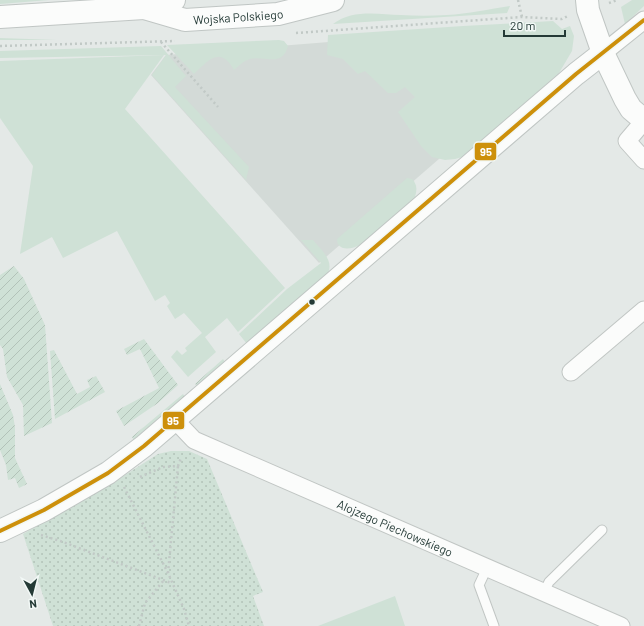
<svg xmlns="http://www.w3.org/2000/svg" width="644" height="626" font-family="Barlow,sans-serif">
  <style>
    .built { fill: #d3dad7 }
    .grass { fill: #cfe1d6 }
    .park { fill: url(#park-dots) }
    .garden { fill: url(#garden-furrows) }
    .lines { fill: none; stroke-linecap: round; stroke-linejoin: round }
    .lane-casing { stroke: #c1c6c4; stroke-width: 11 }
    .street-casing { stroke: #c1c6c4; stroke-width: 19 }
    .secondary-casing { stroke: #c0c6c4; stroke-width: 24 }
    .path { stroke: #c1c9c6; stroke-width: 2.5; stroke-dasharray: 2 3; stroke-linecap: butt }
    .lane { stroke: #fbfcfb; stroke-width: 9 }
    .street { stroke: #fbfcfb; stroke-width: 17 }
    .secondary { stroke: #fbfcfb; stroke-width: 22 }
    .bus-1-casing { stroke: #f2f8f6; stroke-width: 7 }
    .bus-1 { stroke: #cd900b; stroke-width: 4 }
    .bus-dot { fill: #243a36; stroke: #f2f8f6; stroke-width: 1.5 }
    .labels { text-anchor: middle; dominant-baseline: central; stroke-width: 3.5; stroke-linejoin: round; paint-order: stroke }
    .street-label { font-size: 12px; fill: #243a36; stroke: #f2f8f6 }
    .line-badge { stroke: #f2f8f6; stroke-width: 1.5 }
    .badge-label { font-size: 11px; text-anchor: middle; font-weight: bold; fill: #fff }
  </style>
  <defs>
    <pattern id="park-dots" width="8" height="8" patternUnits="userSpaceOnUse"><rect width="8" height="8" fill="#cfe1d6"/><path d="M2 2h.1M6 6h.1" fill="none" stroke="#b2c2b8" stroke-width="1.8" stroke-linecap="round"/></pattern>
    <pattern id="garden-furrows" width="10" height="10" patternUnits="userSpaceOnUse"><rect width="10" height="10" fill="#cfe1d6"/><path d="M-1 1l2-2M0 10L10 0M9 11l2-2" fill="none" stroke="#b2c2b8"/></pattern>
  </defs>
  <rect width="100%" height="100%" fill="#e4e9e7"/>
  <path class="built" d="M354 40 418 96 447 152 319 263 151 75 166 55Z"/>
  <g class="grass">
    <path d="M0 0H49L0 4Z"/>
    <path d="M632 0H644V6L625 24 621 7Z"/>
    <path d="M510 6 507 13 333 24C352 9 378 14 401 15 416 16 431 16 447 15 468 14 489 9 510 6Z"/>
    <path d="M553 21 562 29 570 26 574 36 572 51 559 73 479 144 462 157 455 159 445 160 432 157 421 146 398 112 415 97 405 87 396 93H388L365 71 358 74 343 59 327 55 328 35 463 26Z"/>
    <path d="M0 38 57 40H0Z"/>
    <path d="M279 40 284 41 288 46C282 68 265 55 250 59 243 61 239 66 234 70 220 45 208 61 194 74L167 45Z"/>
    <path d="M161 46 186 76 175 87 249 167 246 180 152 75 166 55 0 58V51Z"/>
    <path d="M164 55 125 109 285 288 238 332 227 318 205 337 216 352 188 377 171 357 177 350 182 355 187 351 185 348 202 333 184 313 175 319 167 306 170 303 165 295 155 301 117 231 63 258 52 237 20 254 33 166 0 118V61Z"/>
    <path d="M407 178 412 179C418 185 417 192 414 199L360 245C352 249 337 252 337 239Z"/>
    <path d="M301 240H313C321 250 334 260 328 273L247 344 239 334 287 289 321 263Z"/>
    <path d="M395 596 405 626H318Z"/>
  </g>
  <path class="park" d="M171 451H189L207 459 263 592 253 596 264 626H53L23 534 122 477 158 454Z"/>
  <g class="garden">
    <path d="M14 266 24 279 45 325 52 423 24 436 23 405 7 377 3 349 0 345V275Z"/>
    <path d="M144 339 178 385 158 403 124 426 116 411 159 388 140 349 127 355 124 349Z"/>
    <path d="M54 350 77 394 90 387 87 380 96 376 105 392 55 419 50 351Z"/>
    <path d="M223 359 225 362 198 386 195 384Z"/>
    <path d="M0 384 13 415 15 427V458L27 484 19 488 15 478 8 480 6 465 0 450Z"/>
    <path d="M183 394 185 397 134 440 132 437Z"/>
  </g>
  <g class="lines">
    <defs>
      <g id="lane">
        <path d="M487 568 479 585 494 626"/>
        <path d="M544 592 549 582 602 530"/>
      </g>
      <g id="street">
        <path d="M603 53 644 20"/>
        <path d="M644 121 627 141 644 160"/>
        <path d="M571 372 644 310"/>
        <path id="s1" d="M175 420 194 440 621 626"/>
      </g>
      <g id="secondary">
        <path d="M587 0 588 10 603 53 625 99 631 109 644 120"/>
        <path id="s2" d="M144 8 185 20 278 14 333 0"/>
        <path d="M0 17 144 8 174 0"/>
        <path d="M0 531 44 510 108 473 144 446 576 74 603 53"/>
      </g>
    </defs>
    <use href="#lane" class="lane-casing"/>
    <use href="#street" class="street-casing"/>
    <use href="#secondary" class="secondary-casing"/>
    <g class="path">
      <path d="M518 0 522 17"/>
      <path d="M609 3 617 0"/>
      <path d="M296 33 522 17 562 19 568 16"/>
      <path d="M161 42 218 107"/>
      <path d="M0 46 175 41"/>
      <path d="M140 477 163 467 178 466 181 458"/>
      <path d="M124 487 168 573 184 609 189 626"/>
      <path d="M41 535 63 542 171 583"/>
      <path d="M168 573 178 466"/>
      <path d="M139 626 145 603 164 580"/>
    </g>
    <use href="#lane" class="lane"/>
    <use href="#street" class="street"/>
    <use href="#secondary" class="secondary"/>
    <defs>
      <path id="bus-1" d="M0 531 44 510 108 473 144 446 576 74 644 20"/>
    </defs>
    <use href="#bus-1" class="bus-1-casing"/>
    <use href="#bus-1" class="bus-1"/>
  </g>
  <circle class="bus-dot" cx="312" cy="302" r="3.5"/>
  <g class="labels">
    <g class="street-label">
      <text stroke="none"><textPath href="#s2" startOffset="96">Wojska Polskiego</textPath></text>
      <text stroke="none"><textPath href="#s1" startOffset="247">Alojzego Piechowskiego</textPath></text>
    </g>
  </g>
  <g class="line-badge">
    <rect x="474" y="142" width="23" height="19" rx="4" fill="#cd900b"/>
    <rect x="162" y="411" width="23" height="19" rx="4" fill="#cd900b"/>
  </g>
  <g class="badge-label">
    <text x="486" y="156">95</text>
    <text x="173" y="425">95</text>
  </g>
  <g transform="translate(32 594) rotate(173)" stroke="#f2f8f6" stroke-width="3" paint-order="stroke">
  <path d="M0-3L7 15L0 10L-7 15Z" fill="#243a36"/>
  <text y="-6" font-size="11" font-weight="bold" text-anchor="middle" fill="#243a36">N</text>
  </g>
  <path d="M504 30v6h61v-6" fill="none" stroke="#243a36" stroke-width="2"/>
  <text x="510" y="30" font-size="12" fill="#243a36" stroke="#f2f8f6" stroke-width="3" paint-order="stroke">20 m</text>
</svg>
